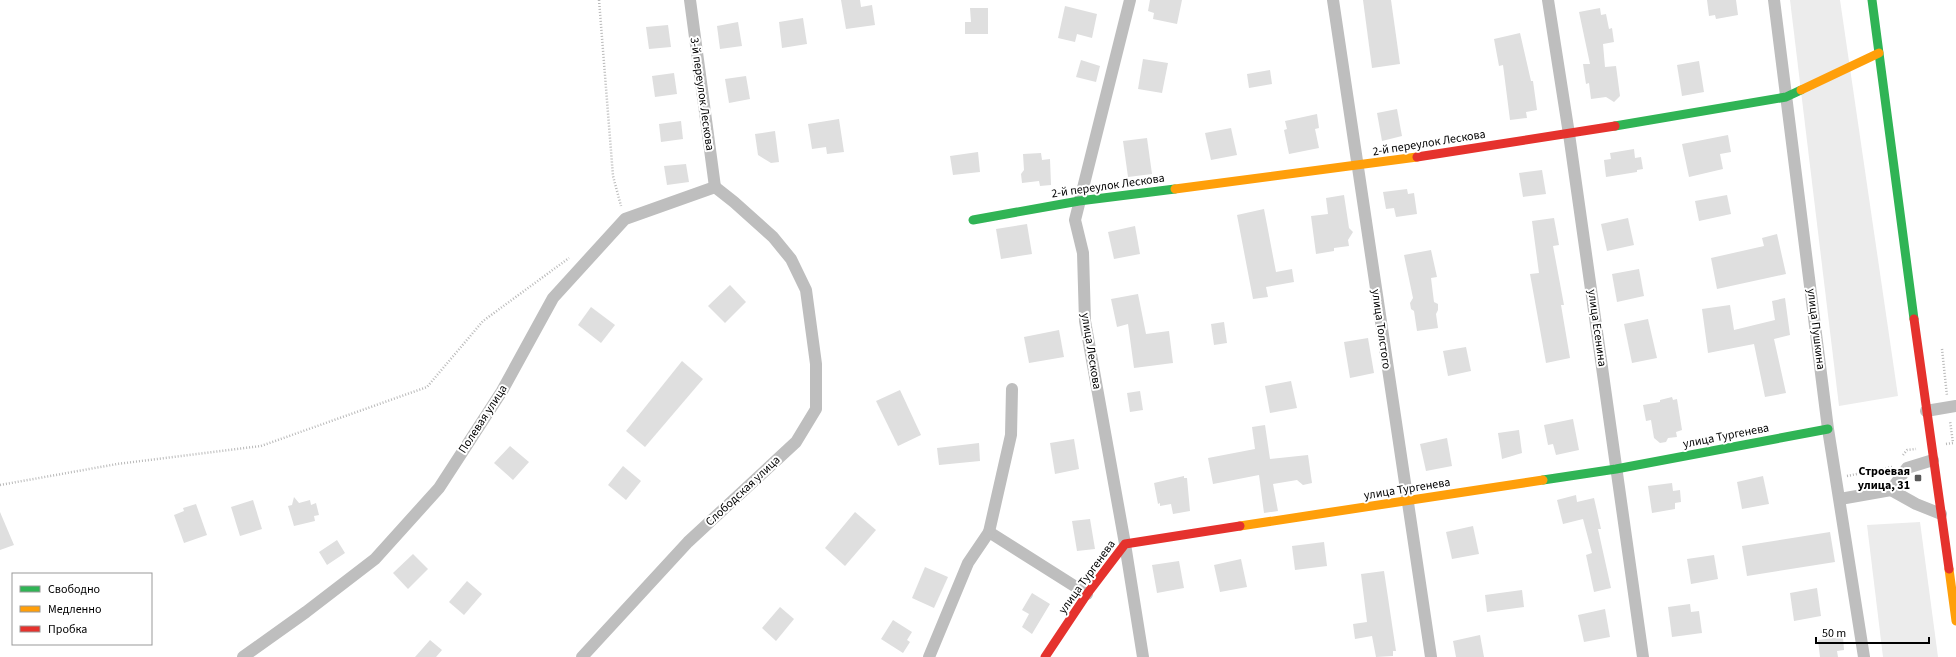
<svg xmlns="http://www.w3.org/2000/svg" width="1956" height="657" font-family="'Source Sans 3',sans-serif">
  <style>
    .green { fill: #ececec }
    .building { fill: #dfdfdf }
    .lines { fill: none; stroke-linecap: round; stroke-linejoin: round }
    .path { stroke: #b9b9b9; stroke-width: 2.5; stroke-dasharray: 1 2; stroke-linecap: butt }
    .street { stroke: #bebebe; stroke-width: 12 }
    .fast { stroke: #30b455; stroke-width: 9 }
    .slow { stroke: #ff9f0a; stroke-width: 9 }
    .jam { stroke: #e5322d; stroke-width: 9 }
    .poi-dot { fill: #595959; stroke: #fff; stroke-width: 1.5 }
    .labels { text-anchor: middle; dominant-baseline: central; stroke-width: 4; stroke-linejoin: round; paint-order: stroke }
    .street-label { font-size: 12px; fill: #000; stroke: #fff }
    .poi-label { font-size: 12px; font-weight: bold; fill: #000; stroke: #fff; text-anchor: end }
  </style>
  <rect width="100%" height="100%" fill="#fff"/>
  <g class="green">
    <path d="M1790 0H1840L1898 396 1839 406Z"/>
    <path d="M1920 522 1938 657H1883L1867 525Z"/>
  </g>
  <g class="building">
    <path d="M841 0H860L861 7 872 5 875 25 846 29Z"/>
    <path d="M1150 0H1182L1177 24 1153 19 1154 13 1148 11Z"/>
    <path d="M1363 0H1391L1400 64 1372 68Z"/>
    <path d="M1707 0H1736L1738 15 1716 19 1715 15 1709 16Z"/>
    <path d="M1065 6 1097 14 1092 38 1077 34 1075 42 1058 38Z"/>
    <path d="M970 8H988V34H965V22H971Z"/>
    <path d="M1600 8 1601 15 1606 14 1609 29 1612 28 1614 42 1603 44 1605 67 1616 66 1620 96 1614 102 1606 97 1591 99 1589 83 1586 84 1583 64H1590L1579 12Z"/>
    <path d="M803 18 807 44 782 48 779 22Z"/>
    <path d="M738 22 742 46 720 49 717 26Z"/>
    <path d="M668 25 671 47 649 49 646 27Z"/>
    <path d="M1520 33 1531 81H1533L1537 110 1526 112 1527 118 1510 120 1503 65 1499 66 1494 39Z"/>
    <path d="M1143 59 1168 63 1162 93 1138 89Z"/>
    <path d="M1081 60 1100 66 1096 82 1076 77Z"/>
    <path d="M1699 61 1704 92 1682 96 1677 65Z"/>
    <path d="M1270 70 1272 84 1249 88 1247 74Z"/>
    <path d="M674 73 677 94 655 97 652 76Z"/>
    <path d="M746 76 750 99 729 103 725 79Z"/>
    <path d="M1397 109 1402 136 1382 141 1377 113Z"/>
    <path d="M1317 114 1319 128 1315 129 1319 148 1289 154 1284 130 1287 129 1285 121Z"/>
    <path d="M839 119 844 152 827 154 826 147 812 149 808 124Z"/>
    <path d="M681 121 683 139 661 142 659 124Z"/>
    <path d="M1231 128 1237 155 1211 160 1205 133Z"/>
    <path d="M775 131 779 162 771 163 758 155 755 134Z"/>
    <path d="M1728 135 1731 152 1720 154 1723 169 1689 177 1682 144Z"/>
    <path d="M1147 138 1152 174 1128 177 1123 141Z"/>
    <path d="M1634 149 1635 158 1641 157 1643 169 1637 170V172L1606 177 1604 160 1611 159 1610 153Z"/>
    <path d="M978 152 980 172 953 175 950 156Z"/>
    <path d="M1041 153 1042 160 1050 159 1051 185 1040 186 1039 181 1022 183 1021 174 1024 170 1023 154Z"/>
    <path d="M686 164 689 182 667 185 664 166Z"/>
    <path d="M1542 170 1546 194 1523 197 1519 173Z"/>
    <path d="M1407 189 1408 194 1414 193 1417 214 1396 217 1394 208 1386 209 1383 192Z"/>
    <path d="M1344 195 1349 228 1353 232 1348 240 1349 246 1334 248V251L1316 254 1311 216 1328 214 1326 198Z"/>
    <path d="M1727 195 1731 214 1699 221 1695 201Z"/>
    <path d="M1264 209 1276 272 1292 269 1294 282 1266 287 1268 297 1253 299 1237 215Z"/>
    <path d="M1554 218 1559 245 1553 246 1564 305H1561L1570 358 1546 363 1530 274 1539 273 1532 221Z"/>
    <path d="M1628 218 1634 245 1607 251 1601 224Z"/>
    <path d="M1027 224 1032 254 1001 259 996 229Z"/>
    <path d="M1135 226 1140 254 1114 259 1108 232Z"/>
    <path d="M1777 234 1786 274 1717 289 1711 258 1764 246 1762 238Z"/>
    <path d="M1431 250 1437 277 1431 278 1434 302 1438 304V310L1436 314 1438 328 1417 331 1414 311 1411 309 1410 303 1413 298 1404 255Z"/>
    <path d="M1639 269 1644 296 1617 302 1612 274Z"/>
    <path d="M730 285 746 302 725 323 708 306Z"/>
    <path d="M1138 294 1146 334 1169 331 1173 363 1134 368 1128 324 1117 327 1111 299Z"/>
    <path d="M1785 298 1790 335 1774 339 1786 393 1765 397 1754 344 1708 353 1702 309 1730 305 1734 330 1775 320 1772 301Z"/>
    <path d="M591 307 615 325 601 343 578 325Z"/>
    <path d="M1648 319 1657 358 1632 363 1624 324Z"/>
    <path d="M1224 322 1227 343 1214 345 1211 324Z"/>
    <path d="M1059 330 1064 357 1029 363 1024 337Z"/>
    <path d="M1368 338 1374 373 1350 378 1344 342Z"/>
    <path d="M1466 347 1471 371 1448 376 1443 351Z"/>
    <path d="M682 361 703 379 645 447 626 431Z"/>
    <path d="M1291 381 1297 408 1270 413 1265 386Z"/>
    <path d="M900 390 921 435 898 446 876 401Z"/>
    <path d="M1140 391 1143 410 1130 412 1127 393Z"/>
    <path d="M1672 397 1673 400 1677 399 1682 430 1676 432 1677 437 1668 438 1666 442 1660 443 1654 438 1651 420 1646 421 1643 405 1660 402V400Z"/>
    <path d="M1573 419 1579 450 1556 455 1553 444 1548 445 1544 425Z"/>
    <path d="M1265 425 1270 459 1308 455 1312 483 1303 485 1297 480 1273 484 1278 511 1264 513 1259 475 1213 484 1208 458 1255 449 1252 427Z"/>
    <path d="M1519 430 1522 453 1502 459 1498 433Z"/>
    <path d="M1447 438 1452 466 1426 471 1420 444Z"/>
    <path d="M1074 439 1079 469 1055 474 1050 443Z"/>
    <path d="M979 443 980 461 939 465 937 448Z"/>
    <path d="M510 446 529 462 513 480 494 463Z"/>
    <path d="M623 466 641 481 626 500 608 485Z"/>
    <path d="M1184 476V478H1187L1190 511 1173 514 1171 504 1160 506V503L1158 504 1154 483Z"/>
    <path d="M1763 476 1769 504 1742 509 1737 482Z"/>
    <path d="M1672 483 1673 491 1680 490 1681 502 1675 503V509L1652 513 1648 486Z"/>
    <path d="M1576 495 1577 502 1594 498 1601 529H1598L1611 588 1594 592 1586 555 1592 553 1583 519 1563 524 1557 500Z"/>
    <path d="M294 497 299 503 310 500 311 505 316 503 319 515 314 516 315 521 294 526 288 506 292 505Z"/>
    <path d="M253 500 262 529 240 536 231 507Z"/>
    <path d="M196 504 207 535 184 543 174 515 184 511 183 508Z"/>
    <path d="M0 512 14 545 0 550Z"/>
    <path d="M855 512 876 530 845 566 825 548Z"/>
    <path d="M1090 519 1095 549 1077 551 1072 521Z"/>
    <path d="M1473 526 1479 554 1452 559 1446 532Z"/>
    <path d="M1830 532 1835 562 1747 576 1742 546Z"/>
    <path d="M337 540 345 553 327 565 319 552Z"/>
    <path d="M1324 542 1327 566 1295 570 1292 546Z"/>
    <path d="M413 554 428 569 408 589 393 573Z"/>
    <path d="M1714 555 1718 579 1691 584 1687 559Z"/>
    <path d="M1241 559 1247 587 1220 592 1214 565Z"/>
    <path d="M1179 561 1184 588 1157 593 1152 565Z"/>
    <path d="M925 567 948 577 934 608 912 598Z"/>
    <path d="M1384 571 1396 651H1393V656L1376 657 1372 636 1355 639 1353 624 1367 622 1361 574Z"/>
    <path d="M467 581 482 594 464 615 449 602Z"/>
    <path d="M1817 588 1821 616 1794 621 1790 593Z"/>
    <path d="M1522 590 1524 607 1487 612 1485 595Z"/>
    <path d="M1032 593 1050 604 1032 634 1022 627 1029 614 1022 610Z"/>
    <path d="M1690 604 1691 612 1699 611 1702 633 1672 637 1668 607Z"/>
    <path d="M780 607 794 619 776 641 762 628Z"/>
    <path d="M1605 609 1610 637 1584 642 1578 615Z"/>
    <path d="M893 620 912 632 907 640 910 642 903 653 881 639Z"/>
    <path d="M1480 635 1484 657H1456L1453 641Z"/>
    <path d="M1843 637 1844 650 1837 651 1838 657H1820L1818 640Z"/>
    <path d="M430 640 442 650 436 657H415Z"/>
  </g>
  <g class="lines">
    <g class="path">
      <path d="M599 0 613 176 621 206"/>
      <path d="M1942 349 1947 396"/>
      <path d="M1946 444 1953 443 1950 421"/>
      <path d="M1903 455 1907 450 1916 449"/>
      <path d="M1847 476 1892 467"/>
      <path d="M0 485 117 464 261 446 427 387 483 321 569 258"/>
    </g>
    <g class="street">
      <path d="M690 0 715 187"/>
      <path d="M1130 0 1075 220 1083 253 1085 321 1125 544 1143 657"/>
      <path d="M1333 0 1431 657"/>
      <path d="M1548 0 1569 134 1643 657"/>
      <path d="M1774 0 1828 429 1864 657"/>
      <path d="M1926 411 1956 406"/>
      <path d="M1891 490 1916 504 1941 514"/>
      <path d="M1840 499 1891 490 1907 468 1933 460"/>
      <path d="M989 532 1087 594"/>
      <path d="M243 657 306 612 375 559 439 488 502 391 553 298 625 219 715 187"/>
      <path d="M582 657 688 542 796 442 816 409V364L806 290 791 259 773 237 734 202 715 187"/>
      <path d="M929 657 968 563 989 532 1011 435 1012 389"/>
    </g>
    <g class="fast">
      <path d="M1872 0 1914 319"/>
      <path d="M1615 126 1786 97 1801 90"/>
      <path d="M973 220 1079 201 1175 189"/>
      <path d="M1543 480 1616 469 1828 429"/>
    </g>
    <g class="slow">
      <path d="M1801 90 1879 53"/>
      <path d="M1175 189 1417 157"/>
      <path d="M1240 526 1543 480"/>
      <path d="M1949 569 1956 621"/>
    </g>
    <g class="jam">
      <path d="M1417 157 1615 126"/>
      <path d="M1914 319 1949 569"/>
      <path d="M1045 657 1087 594 1125 544 1240 526"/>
    </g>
  </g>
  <rect class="poi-dot" x="1914" y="474" width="8" height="8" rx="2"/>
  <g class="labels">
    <g class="street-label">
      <text transform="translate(702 94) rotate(82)">3-й переулок Лескова</text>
      <text transform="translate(1429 143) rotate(-9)">2-й переулок Лескова</text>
      <text transform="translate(1108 186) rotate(-8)">2-й переулок Лескова</text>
      <text transform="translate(1597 328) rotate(82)">улица Есенина</text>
      <text transform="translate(1381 329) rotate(82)">улица Толстого</text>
      <text transform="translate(1816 329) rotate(83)">улица Пушкина</text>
      <text transform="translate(1091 351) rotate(81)">улица Лескова</text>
      <text transform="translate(483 419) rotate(-57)">Полевая улица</text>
      <text transform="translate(1726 436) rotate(-11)">улица Тургенева</text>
      <text transform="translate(1407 489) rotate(-9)">улица Тургенева</text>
      <text transform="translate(743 491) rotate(-43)">Слободская улица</text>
      <text transform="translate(1087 577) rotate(-54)">улица Тургенева</text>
    </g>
    <g class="poi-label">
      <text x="1910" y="471">Строевая<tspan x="1910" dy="14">улица, 31</tspan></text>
    </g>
  </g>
  <rect x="12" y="573" width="140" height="72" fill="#ffffff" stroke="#999999"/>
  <rect x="20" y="586" width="20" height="6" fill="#30b455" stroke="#999999"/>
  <text x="48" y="593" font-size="12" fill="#000000">Свободно</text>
  <rect x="20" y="606" width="20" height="6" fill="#ff9f0a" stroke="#999999"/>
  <text x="48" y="613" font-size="12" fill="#000000">Медленно</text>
  <rect x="20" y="626" width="20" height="6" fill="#e5322d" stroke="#999999"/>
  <text x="48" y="633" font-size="12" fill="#000000">Пробка</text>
  <path d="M1816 637v6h113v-6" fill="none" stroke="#000000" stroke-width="2"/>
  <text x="1822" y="637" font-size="12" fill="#000000" stroke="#ffffff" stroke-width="3" paint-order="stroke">50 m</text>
</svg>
